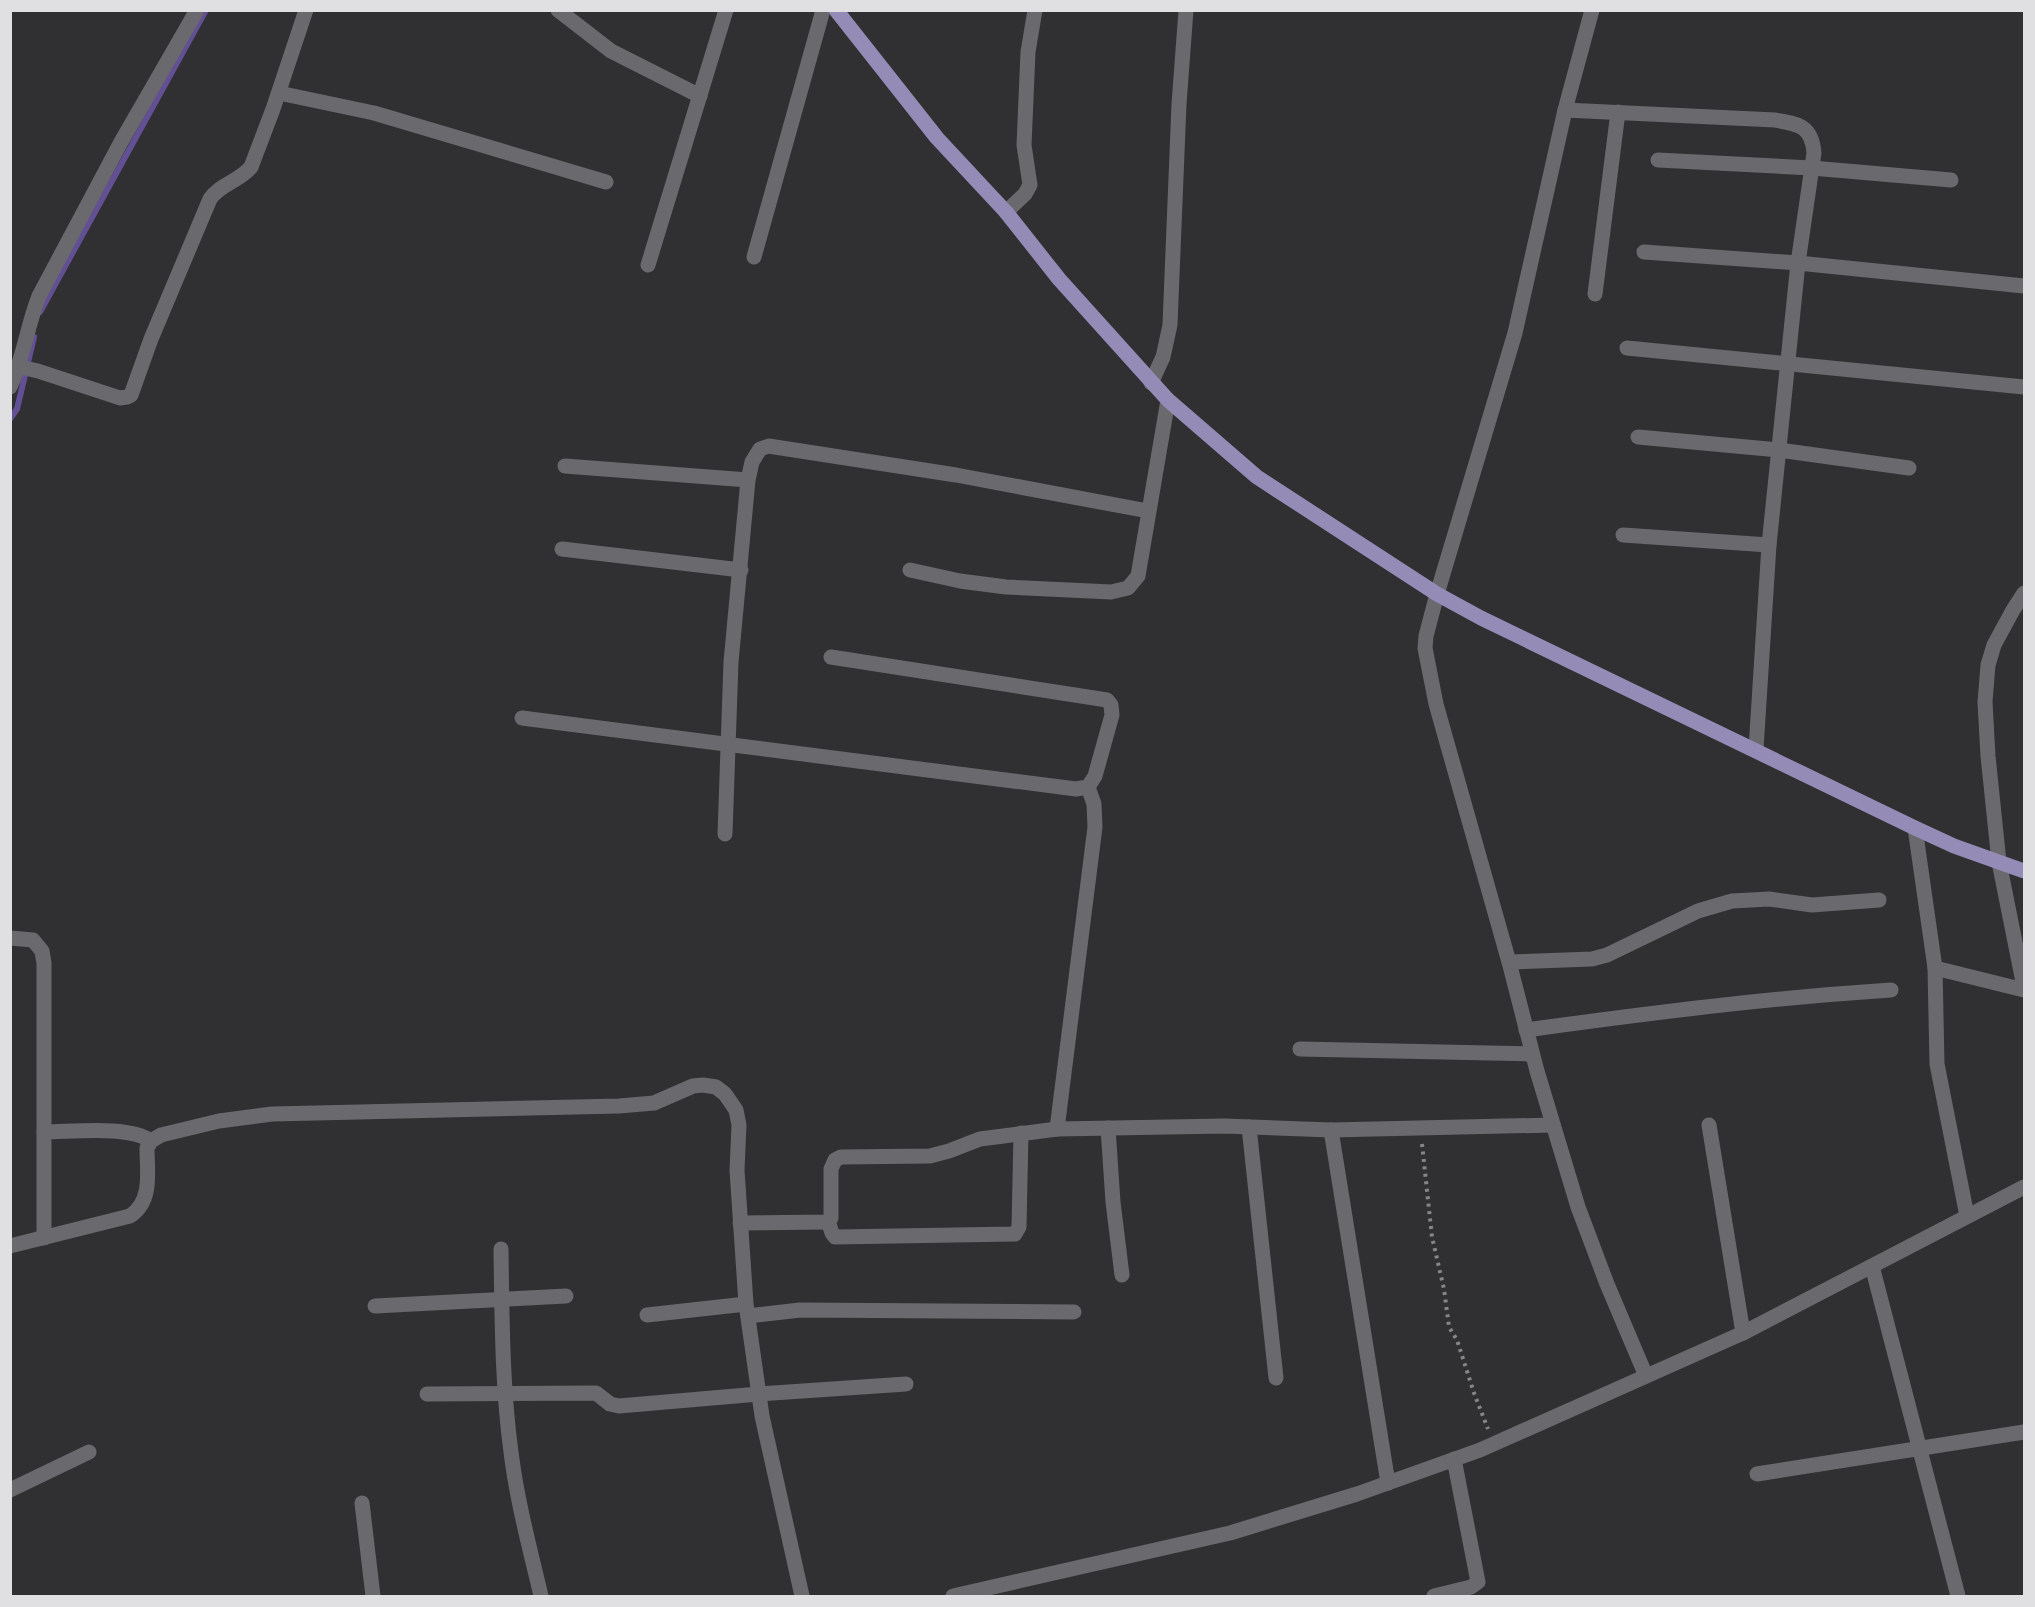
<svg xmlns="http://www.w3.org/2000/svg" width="2035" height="1607" font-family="'Libre Baskerville',serif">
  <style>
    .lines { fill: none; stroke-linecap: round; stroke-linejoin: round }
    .stream { stroke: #624f94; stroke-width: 6 }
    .path { stroke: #868588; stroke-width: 4; stroke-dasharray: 3 4.5; stroke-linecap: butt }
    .minor { stroke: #6a696d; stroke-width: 15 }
    .major { stroke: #958bb7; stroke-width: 15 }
  </style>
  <rect width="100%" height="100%" fill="#302f32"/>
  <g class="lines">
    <g class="stream">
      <path d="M40 312 206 10"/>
      <path d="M10 419 17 409 34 337"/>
    </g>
    <path class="path" d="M1422 1144 1432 1237 1444 1289 1449 1327 1457 1340 1474 1393 1488 1429"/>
    <g class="minor">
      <path d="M558 10 611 51 700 96"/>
      <path d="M1592 10 1565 110 1515 333 1437 594 1426 636 1425 648 1436 704 1509 962 1537 1071 1578 1207 1607 1284 1646 1376"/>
      <path d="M279 93 374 113 606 182"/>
      <path d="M1565 110 1775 120C1799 124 1812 126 1814 153L1798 263 1769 545 1756 749"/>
      <path d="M1658 160 1812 168 1951 180"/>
      <path d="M1006 212 1025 194 1030 185 1024 145 1028 52 1035 10"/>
      <path d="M1644 252 1798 263 2024 286"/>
      <path d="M754 257 823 10"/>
      <path d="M648 265 726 10"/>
      <path d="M1595 294 1618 112"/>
      <path d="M1627 348 2024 387"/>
      <path d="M20 367 38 371 120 398 127 397 131 395 151 339 210 199C220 184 240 181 251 167L273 109 306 10"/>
      <path d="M1151 383 1163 357 1170 325 1179 104 1186 10"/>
      <path d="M10 387C24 357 27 326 39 296L121 142 197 10"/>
      <path d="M1638 437 1779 450 1909 468"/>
      <path d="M565 466 748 480"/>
      <path d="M1623 535 1769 545"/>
      <path d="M562 549 741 570"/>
      <path d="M910 570 960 581 1006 587 1111 592 1128 588 1138 576 1168 400"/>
      <path d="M2024 593 2013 610 1994 645 1988 665 1985 702 1988 756 1999 862 2024 987"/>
      <path d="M522 718 1076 789 1088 787 1095 776 1112 715 1111 705 1107 700 831 657"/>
      <path d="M1915 828 1935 968 1937 1064 1967 1216"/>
      <path d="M725 834 731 662 748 480 752 462 760 449 769 446 775 447 956 475 1148 511"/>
      <path d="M10 938 33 940 42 951 44 963V1238"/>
      <path d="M1509 962 1592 959 1607 955 1698 911 1732 901 1769 899 1812 905 1879 900"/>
      <path d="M1935 968 2024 990"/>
      <path d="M1526 1030C1649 1013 1768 998 1891 990"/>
      <path d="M1300 1049 1532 1054"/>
      <path d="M1709 1125 1743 1333"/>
      <path d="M1249 1127 1276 1378"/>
      <path d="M1108 1128 1113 1202 1122 1275"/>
      <path d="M1057 1129 1095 827 1094 804 1088 787"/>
      <path d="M1331 1130 1388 1483"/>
      <path d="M44 1132C72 1132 129 1125 151 1141"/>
      <path d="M828 1221 832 1233 835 1237 1015 1234 1019 1227 1021 1133"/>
      <path d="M740 1223 827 1222 831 1218V1169L835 1160 841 1157 930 1156 949 1151 980 1139 1057 1129 1224 1126 1331 1130 1553 1125"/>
      <path d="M10 1246 130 1216C153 1201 147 1172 147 1148L151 1141 161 1135 219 1121 272 1114 619 1106 654 1103 693 1086 703 1085 716 1087 725 1094 736 1110 739 1125 737 1170 746 1304 762 1416 802 1596"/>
      <path d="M501 1249C502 1316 502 1386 511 1452 517 1501 530 1549 541 1596"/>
      <path d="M1872 1266 1958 1596"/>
      <path d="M375 1306 566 1296"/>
      <path d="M647 1315 746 1304"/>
      <path d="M748 1316 800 1310 1074 1312"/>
      <path d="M427 1394 596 1393 610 1404 619 1406 759 1394 906 1384"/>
      <path d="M1757 1474 2024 1432"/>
      <path d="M10 1490 89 1452"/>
      <path d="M362 1503 373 1596"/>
      <path d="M953 1596 1230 1533 1357 1494 1480 1450 1743 1333 2024 1187"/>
      <path d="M1434 1596 1471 1587 1478 1582 1454 1459"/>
    </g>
    <path class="major" d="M836 10 937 138 1006 212 1059 279 1168 400 1257 477 1437 594 1481 618 1915 828 1954 846 2024 871"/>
  </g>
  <rect width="2035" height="1607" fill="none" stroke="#e0dfe2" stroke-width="24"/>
</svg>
